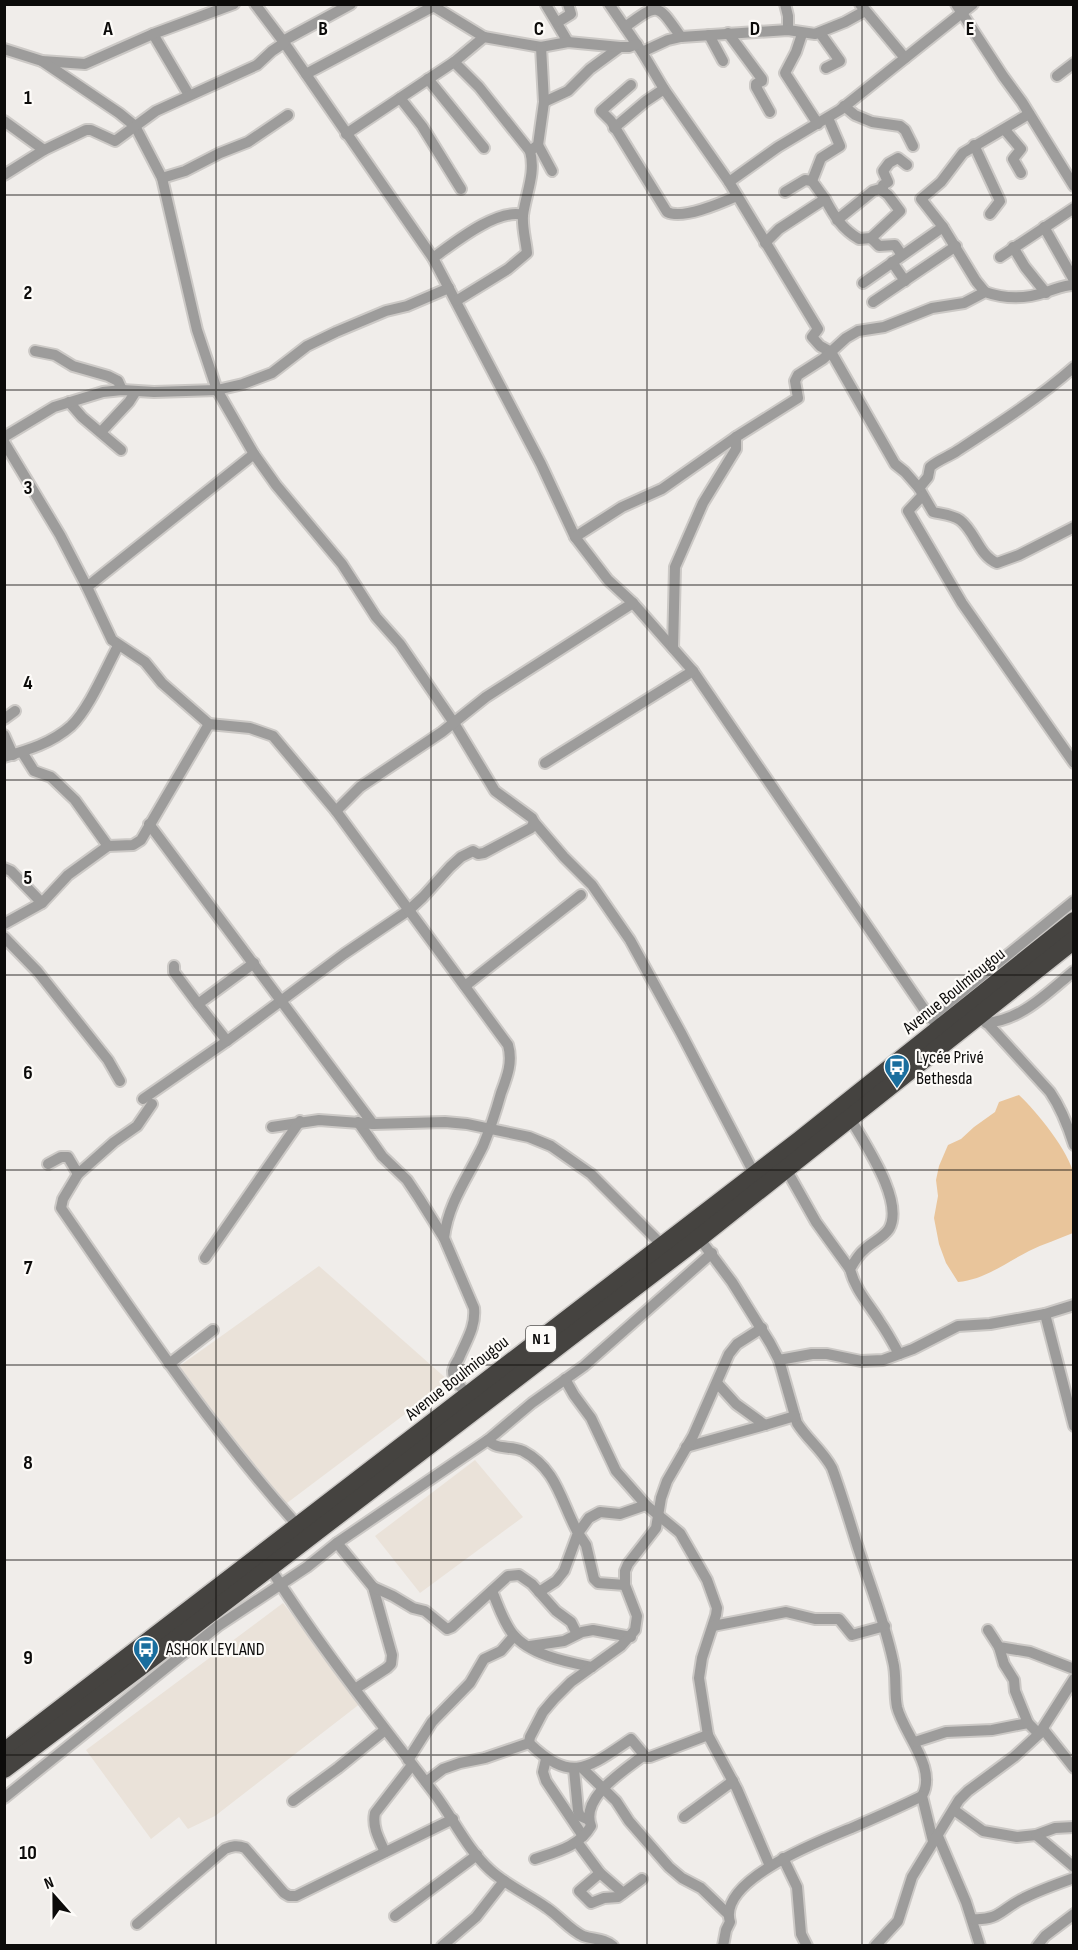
<svg xmlns="http://www.w3.org/2000/svg" width="1078" height="1950" font-family="'Sofia Sans Condensed',sans-serif">
  <style>
    .built { fill: #eae2d9 }
    .green { fill: #e9c59b }
    .lines { fill: none; stroke-linecap: round; stroke-linejoin: round }
    .street-casing { stroke: #ccc9c6; stroke-width: 14 }
    .highway-casing { stroke: #ccc9c6; stroke-width: 21 }
    .street { stroke: #9d9c9b; stroke-width: 10 }
    .highway { stroke: #454340; stroke-width: 18 }
    .grid { fill: none; stroke: #0c0b0a; stroke-width: 1.5; stroke-opacity: 0.55 }
    .labels { text-anchor: middle; dominant-baseline: central; stroke-width: 4.5; stroke-linejoin: round; paint-order: stroke }
    .shield { fill: #fdfbf8; stroke: #545351; stroke-width: 1.5 }
    .shield-label { font-size: 16px; font-weight: bold; fill: #0c0b0a }
    .street-label { font-size: 18px; fill: #0c0b0a; stroke: #fdfbf8 }
    .poi-label { font-size: 18px; fill: #0c0b0a; stroke: #fdfbf8; text-anchor: start }
    .grid-label { font-size: 20px; text-anchor: middle; font-weight: bold; fill: #0c0b0a; stroke: #fdfbf8; stroke-width: 4.5; stroke-linejoin: round; paint-order: stroke }
  </style>
  <rect width="100%" height="100%" fill="#f0edea"/>
  <g class="built">
    <path d="M319 1266 449 1381 283 1506 178 1367Z"/>
    <path d="M475 1460 523 1517 420 1593 375 1536Z"/>
    <path d="M283 1603 361 1703 215 1816 188 1829 179 1817 151 1839 86 1750Z"/>
  </g>
  <path class="green" d="M1019 1095C1036 1111 1070 1152 1074 1176 1076 1194 1074 1215 1073 1233 1059 1239 1043 1244 1029 1251 1007 1262 984 1280 958 1282L946 1263 939 1244 934 1218 938 1196 936 1180 939 1166 948 1145 961 1139 974 1127 995 1112 999 1102Z"/>
  <g class="lines">
    <defs>
      <g id="street">
        <path d="M255 4 283 41 433 258 541 464 575 537 608 580 633 603 693 671 926 1012 942 1031"/>
        <path d="M430 4 484 37"/>
        <path d="M609 4 642 52 664 89 729 182 818 329 812 337 820 346 831 352 895 464 905 472 919 488 933 512C941 514 953 515 960 520 975 531 979 556 997 563L1019 555 1074 527"/>
        <path d="M785 4 788 16V30"/>
        <path d="M860 4 905 58"/>
        <path d="M956 4 1003 76 1022 102 1074 186"/>
        <path d="M546 5 568 42"/>
        <path d="M558 22 571 14 568 4"/>
        <path d="M625 27C659 2 657 3 681 37"/>
        <path d="M728 33 762 79V81L756 84V87L770 112"/>
        <path d="M820 33 840 61 826 68"/>
        <path d="M153 34 189 95"/>
        <path d="M802 34 796 52 785 73 818 124"/>
        <path d="M709 35 723 61"/>
        <path d="M283 41 351 4"/>
        <path d="M4 49 42 61 85 64 153 34 234 4"/>
        <path d="M642 52 668 40 681 37 788 30 815 34 845 22 865 11"/>
        <path d="M42 61 119 113 135 126 162 178 197 330 217 390 254 454 276 485 342 564 376 617 400 644 454 723 495 791 532 818 534 822 531 828 484 853 478 854 473 851 461 857 450 867 423 897 409 910 344 954 227 1041 143 1099"/>
        <path d="M454 62 479 87 530 151"/>
        <path d="M306 74 432 7"/>
        <path d="M1057 76 1074 63"/>
        <path d="M428 79 484 148"/>
        <path d="M631 85 601 111 611 121 667 212C683 220 721 203 737 196"/>
        <path d="M400 98 422 126 461 189"/>
        <path d="M544 102 568 91 590 69 620 47"/>
        <path d="M844 106 855 115 872 122 900 126 905 130 913 146"/>
        <path d="M4 121 44 150"/>
        <path d="M614 128 646 101 664 89"/>
        <path d="M1005 130 1021 149 1013 159 1021 173"/>
        <path d="M346 134 454 62 484 37 541 47 568 42 620 47H629L637 44"/>
        <path d="M538 145 552 171"/>
        <path d="M974 145 1000 201 990 214"/>
        <path d="M4 175 44 150 86 130H91L115 141 156 111 257 65 272 51 284 43"/>
        <path d="M162 178 185 171 220 153 248 142 288 115"/>
        <path d="M729 182 778 147 840 110 973 4"/>
        <path d="M883 190V185L888 182 883 171 889 163 898 158 907 165"/>
        <path d="M785 192 805 180 812 181"/>
        <path d="M825 199 812 181 821 158 840 146 828 118"/>
        <path d="M1044 227 1074 280"/>
        <path d="M871 238 879 246 895 245 902 255"/>
        <path d="M765 243 779 229 825 199C834 216 842 229 859 239L871 238 900 211 888 195 880 189 873 191 837 220"/>
        <path d="M1013 247 1025 267 1046 293"/>
        <path d="M1000 257 1074 208"/>
        <path d="M433 258C454 243 497 208 523 215"/>
        <path d="M892 262 905 281"/>
        <path d="M863 283 943 227"/>
        <path d="M985 292 976 281 943 227 921 199 941 182 963 153 1029 114"/>
        <path d="M456 301 508 269 527 253C526 241 522 228 523 215 526 193 536 173 530 151L538 145 544 102 541 47"/>
        <path d="M873 302 956 246"/>
        <path d="M35 351 55 355 73 366 108 376 118 381 122 390"/>
        <path d="M69 402 82 417 121 450"/>
        <path d="M101 432 129 402 136 391"/>
        <path d="M4 437 54 407 103 392 122 390 154 392 217 390 243 384 272 373 307 346 336 332 386 311 407 306 449 288"/>
        <path d="M4 442 60 535 87 587 112 640 145 662 162 683 209 724 250 728 273 736 336 811 508 1045C513 1062 507 1077 501 1093 496 1111 490 1129 483 1146 468 1177 448 1203 444 1238"/>
        <path d="M919 488 928 477 930 467C938 460 948 457 957 451 997 425 1039 398 1074 367"/>
        <path d="M922 496 908 511 962 603 1074 763"/>
        <path d="M575 537 622 507 662 489 736 437 798 398 795 381 798 375 823 359 846 338 858 331 884 327 932 308 964 303 985 292C1005 299 1026 299 1046 292 1056 289 1063 285 1074 285"/>
        <path d="M87 587 254 454"/>
        <path d="M673 648 675 567 703 503 736 449V437"/>
        <path d="M4 719 15 711"/>
        <path d="M4 735 13 755"/>
        <path d="M22 752 34 771 51 777 75 800 108 846"/>
        <path d="M4 757C28 750 52 743 71 726 89 709 106 668 118 646"/>
        <path d="M545 763 693 671"/>
        <path d="M336 811 360 787 442 732 486 697 633 603"/>
        <path d="M534 822 564 857 592 885 630 940 681 1033 755 1175"/>
        <path d="M149 824 373 1124"/>
        <path d="M4 868 11 871 42 903"/>
        <path d="M4 924 42 903 68 875 108 846 133 845 141 840 209 724"/>
        <path d="M4 937 38 972 108 1060 120 1081"/>
        <path d="M174 966V972L198 1004 254 963"/>
        <path d="M465 986 581 895"/>
        <path d="M198 1004 227 1041"/>
        <path d="M979 1014 1050 1092C1061 1108 1068 1126 1074 1145"/>
        <path d="M930 1018 1074 901"/>
        <path d="M986 1023C1022 1020 1047 993 1074 971"/>
        <path d="M152 1104 137 1126 114 1142 78 1174 63 1199 61 1208C137 1318 210 1428 299 1527"/>
        <path d="M850 1118C864 1143 905 1201 889 1229 883 1238 872 1242 864 1250 858 1255 854 1262 850 1269 855 1290 869 1304 880 1322 887 1332 893 1343 899 1354"/>
        <path d="M358 1122 382 1156 407 1180 419 1198 444 1238 474 1308C476 1327 466 1341 459 1358 457 1361 454 1367 453 1371 453 1381 462 1389 469 1394"/>
        <path d="M272 1127 319 1120 373 1124 445 1122 467 1124 529 1137 551 1146 591 1174 663 1246"/>
        <path d="M48 1164 61 1157H68L78 1174"/>
        <path d="M786 1169 816 1222 850 1269"/>
        <path d="M699 1238 732 1282 770 1343 779 1360 797 1423C807 1439 823 1451 832 1468 842 1495 850 1523 859 1551 871 1588 885 1623 893 1661 897 1676 894 1692 897 1707 903 1733 938 1768 922 1796L933 1841"/>
        <path d="M205 1258 300 1121"/>
        <path d="M1045 1314 1074 1426"/>
        <path d="M779 1360 812 1354H827L861 1361 883 1360 913 1349 958 1326 990 1324 1045 1314 1074 1305"/>
        <path d="M169 1364 213 1330"/>
        <path d="M565 1379 574 1395 591 1418 616 1471 646 1505 680 1533 707 1580 717 1608 716 1615 702 1658 699 1678 708 1735 737 1789 770 1866"/>
        <path d="M765 1425 795 1416"/>
        <path d="M488 1440C498 1451 510 1445 523 1451 557 1469 561 1502 578 1533L564 1571 556 1581 539 1592"/>
        <path d="M686 1447 765 1425 736 1404 717 1383"/>
        <path d="M337 1543 373 1587 392 1655 391 1664 387 1668 355 1689"/>
        <path d="M270 1568C319 1646 378 1719 434 1793 453 1818 467 1849 490 1870 506 1885 529 1895 547 1908 559 1916 570 1930 583 1936 594 1940 604 1938 613 1946"/>
        <path d="M625 1585 598 1583 594 1579 586 1545 578 1533 589 1518 600 1512 620 1514 646 1505"/>
        <path d="M373 1587 393 1596 413 1608 425 1611 447 1629 452 1627 508 1576 519 1575 532 1584 556 1611 571 1622 577 1634"/>
        <path d="M492 1591C498 1605 503 1621 512 1633 529 1655 567 1662 592 1667"/>
        <path d="M713 1626 786 1612 815 1619H839L852 1635 885 1626"/>
        <path d="M988 1630 999 1647 1030 1652 1074 1669"/>
        <path d="M530 1646 564 1641 582 1632 593 1630 631 1637"/>
        <path d="M999 1647 1004 1664 1014 1680 1015 1691 1028 1723"/>
        <path d="M1043 1729 1074 1768"/>
        <path d="M915 1742 946 1732 992 1730 1028 1723 1039 1734"/>
        <path d="M529 1743C572 1784 588 1768 631 1739L646 1757H650L708 1735"/>
        <path d="M546 1759 543 1772 546 1781 583 1836"/>
        <path d="M408 1760 432 1722 470 1683 484 1659 501 1651 514 1636"/>
        <path d="M582 1768 616 1801 629 1821 669 1867 682 1878 701 1888 728 1914"/>
        <path d="M574 1769 578 1811 580 1816 589 1820"/>
        <path d="M426 1782 443 1769 460 1763 485 1758 529 1743 530 1737 543 1712 554 1699 571 1682 621 1646 635 1630 637 1616 625 1585V1571L628 1564 656 1528 661 1498 667 1481 693 1436 729 1354 737 1344 762 1328"/>
        <path d="M4 1798 218 1626 307 1567 337 1543 488 1440 532 1403 584 1366 712 1253"/>
        <path d="M293 1801 338 1768 385 1730"/>
        <path d="M954 1810 983 1831 1017 1837 1036 1835 1055 1828 1074 1827"/>
        <path d="M684 1817 733 1781"/>
        <path d="M937 1834 966 1902 980 1946"/>
        <path d="M1036 1835 1074 1867"/>
        <path d="M577 1842 600 1873 623 1893"/>
        <path d="M385 1852C379 1839 372 1827 375 1813L412 1765"/>
        <path d="M783 1858 797 1887 801 1934 807 1946"/>
        <path d="M535 1859C555 1852 579 1847 591 1826 580 1797 624 1771 644 1755"/>
        <path d="M600 1873 579 1891 591 1903 604 1898 618 1897 642 1879"/>
        <path d="M395 1916 477 1855"/>
        <path d="M972 1919C1000 1921 1002 1908 1024 1898 1040 1890 1057 1884 1074 1878"/>
        <path d="M137 1924 225 1849C232 1846 237 1845 245 1848L284 1893 289 1896H296L453 1819"/>
        <path d="M442 1946 476 1917 504 1881"/>
        <path d="M723 1946 726 1930 730 1922C717 1879 825 1839 854 1827 877 1817 900 1807 922 1796"/>
        <path d="M875 1946 898 1921 912 1877 959 1800 968 1791 1014 1757 1039 1734 1074 1679"/>
        <path d="M1037 1946 1045 1936 1074 1914"/>
      </g>
      <g id="highway">
        <path d="M4 1752 800 1140 1074 921"/>
        <path d="M4 1769 140 1667 699 1238 1074 940"/>
      </g>
    </defs>
    <use href="#street" class="street-casing"/>
    <use href="#highway" class="highway-casing"/>
    <use href="#street" class="street"/>
    <use href="#highway" class="highway"/>
  </g>
  <path class="grid" d="M216 4V1946M431 4V1946M647 4V1946M862 4V1946M4 195H1074M4 390H1074M4 585H1074M4 780H1074M4 975H1074M4 1170H1074M4 1365H1074M4 1560H1074M4 1755H1074"/>
  <defs>
    <symbol id="bus-pin" viewBox="-11 -11 22 30"><path d="M0 17L-7.5 6A9.5 9.5 0 1 1 7.5 6Z" fill="#1a6e9e" stroke="#fdfbf8"/><path d="M-5-6H5V4H4V6H2V4H-2V6H-4V4H-5ZM-3.5-4V0h7V-4ZM-3.5 1.2v1.5H-2V1.2ZM2 1.2v1.5H3.5V1.2Z" fill="#fff"/></symbol>
  </defs>
  <g fill-rule="evenodd">
    <use href="#bus-pin" x="882" y="1052" width="30" height="40"/>
    <use href="#bus-pin" x="131" y="1634" width="30" height="40"/>
  </g>
  <g class="labels">
    <rect class="shield" x="526" y="1326" width="30" height="26" rx="4.5"/>
    <g class="shield-label">
      <text x="541" y="1339">N 1</text>
    </g>
    <g class="street-label">
      <text transform="translate(954 991) rotate(-39)">Avenue Boulmiougou</text>
      <text transform="translate(457 1378) rotate(-38)">Avenue Boulmiougou</text>
    </g>
    <g class="poi-label">
      <text x="916" y="1057">Lycée Privé<tspan x="916" dy="21">Bethesda</tspan></text>
      <text x="166" y="1649">ASHOK LEYLAND</text>
    </g>
  </g>
  <g class="grid-label">
    <text x="108" y="35">A</text>
    <text x="323" y="35">B</text>
    <text x="539" y="35">C</text>
    <text x="755" y="35">D</text>
    <text x="970" y="35">E</text>
    <text x="28" y="104">1</text>
    <text x="28" y="299">2</text>
    <text x="28" y="494">3</text>
    <text x="28" y="689">4</text>
    <text x="28" y="884">5</text>
    <text x="28" y="1079">6</text>
    <text x="28" y="1274">7</text>
    <text x="28" y="1469">8</text>
    <text x="28" y="1664">9</text>
    <text x="28" y="1859">10</text>
  </g>
  <rect width="1078" height="1950" fill="none" stroke="#0c0b0a" stroke-width="12"/>
  <g transform="translate(54 1896) rotate(339)" stroke="#fdfbf8" stroke-width="4.5" paint-order="stroke">
  <path d="M0-4.5L10 22L0 15L-10 22Z" fill="#0c0b0a"/>
  <text y="-9" font-size="16" font-weight="bold" text-anchor="middle" fill="#0c0b0a">N</text>
  </g>
</svg>
